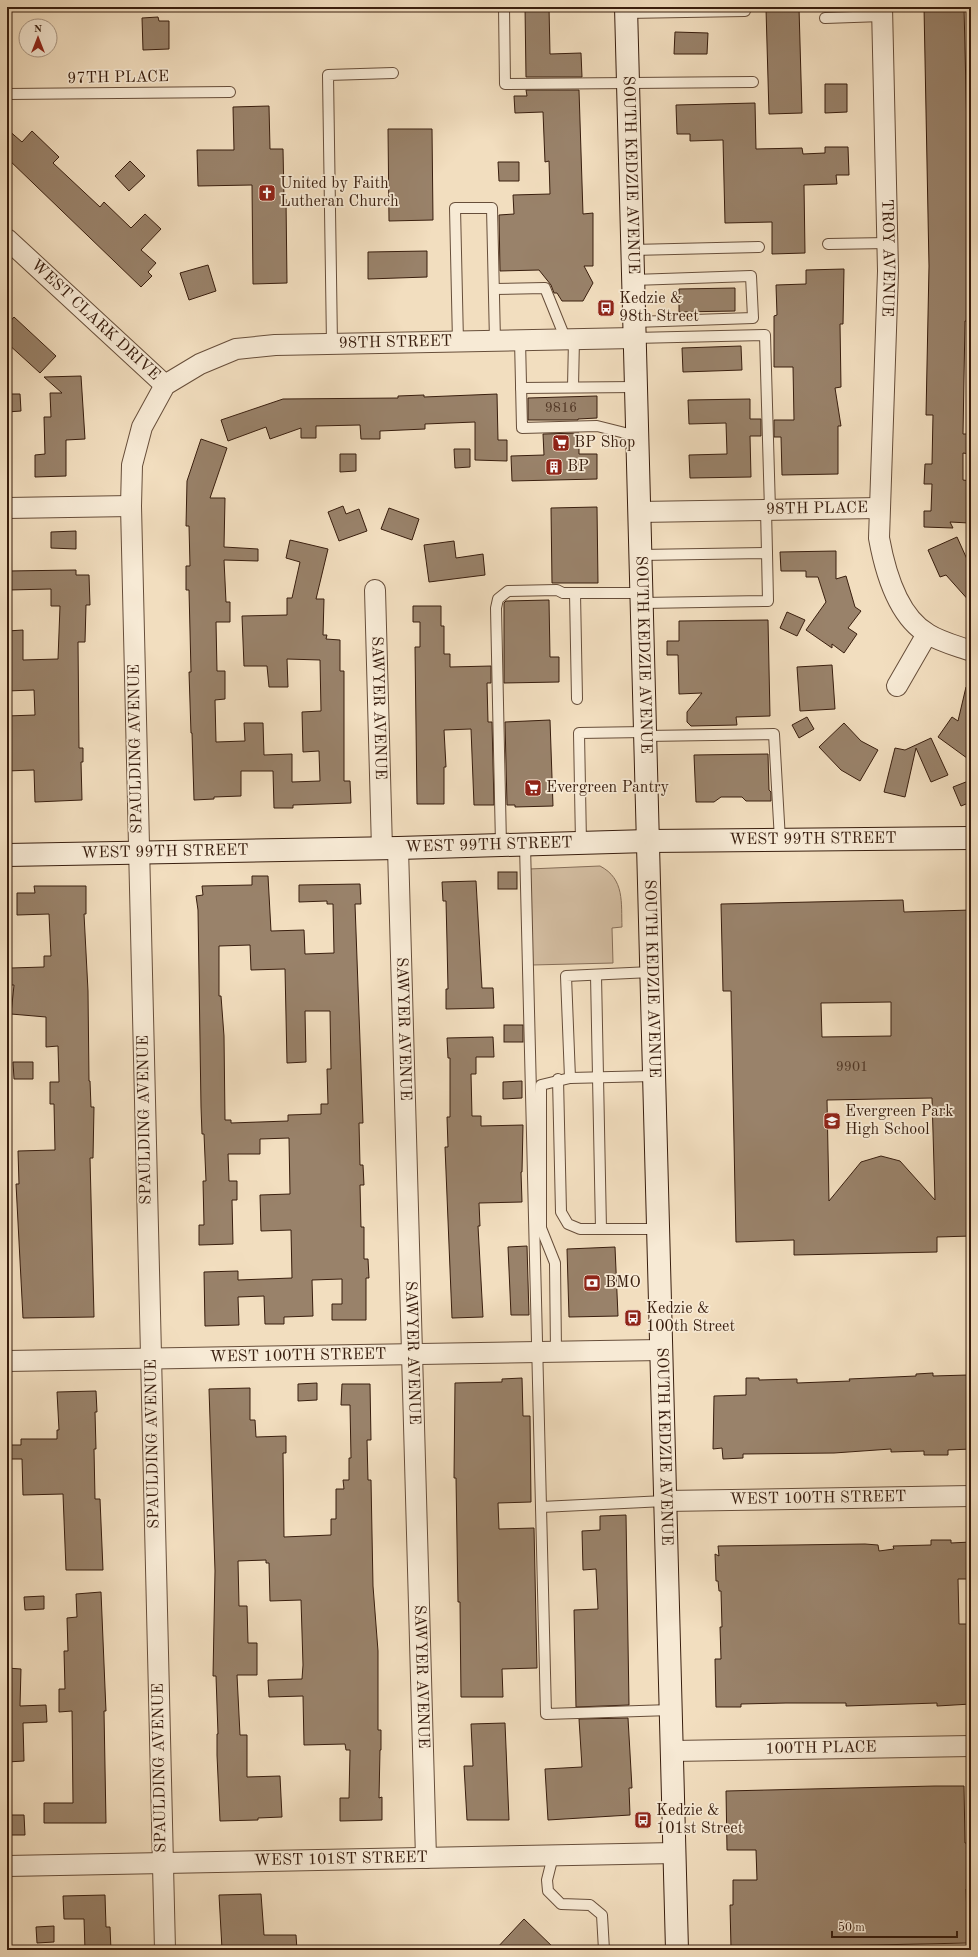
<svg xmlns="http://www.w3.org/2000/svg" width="978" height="1957" font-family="'Old Standard TT',serif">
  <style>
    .green { fill: #d3bda1; stroke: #866e58 }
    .building { fill: #99826a; stroke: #391e0e; fill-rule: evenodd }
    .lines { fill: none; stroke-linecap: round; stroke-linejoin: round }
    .lane-casing { stroke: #674e3a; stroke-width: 12 }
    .street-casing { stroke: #674e3a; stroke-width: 22 }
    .secondary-casing { stroke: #391e0e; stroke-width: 24 }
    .lane { stroke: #f7ead5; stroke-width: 10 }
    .street { stroke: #f7ead5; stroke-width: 20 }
    .secondary { stroke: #f7ead5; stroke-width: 22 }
    .labels { text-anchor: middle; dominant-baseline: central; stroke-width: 3.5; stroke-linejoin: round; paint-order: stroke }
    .number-label { font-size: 14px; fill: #513725 }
    .street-label { font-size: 16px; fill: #391e0e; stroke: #f7ead5 }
    .poi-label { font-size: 16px; fill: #391e0e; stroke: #f7ead5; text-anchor: start }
  </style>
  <rect width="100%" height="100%" fill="#f2debf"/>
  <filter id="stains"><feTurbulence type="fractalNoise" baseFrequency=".005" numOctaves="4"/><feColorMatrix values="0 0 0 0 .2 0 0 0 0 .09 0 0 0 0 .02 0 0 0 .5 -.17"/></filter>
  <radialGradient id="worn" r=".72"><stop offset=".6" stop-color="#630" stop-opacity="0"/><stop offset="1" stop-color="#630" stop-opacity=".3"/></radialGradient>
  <path class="green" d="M600 866C625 879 621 903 622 927L612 928 613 963 532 965 529 869Z"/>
  <g class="building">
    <path d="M525 7H549L550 54 581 53 582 77H526Z"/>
    <path d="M924 7H964L970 258H968L967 301H970L969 321H965L963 434H971L970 454 963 453V480L971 481V494L969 523 950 522 953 528 924 527V511H931L932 484H924L925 464H932L933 415H926L929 266Z"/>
    <path d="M799 8 802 113 769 114 766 9Z"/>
    <path d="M158 17 159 21H169V49L143 50 142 18Z"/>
    <path d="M675 32 708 33 707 54H674Z"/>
    <path d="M825 84H847V112L825 113Z"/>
    <path d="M526 90H579L583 214 593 213V266H584L593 283 583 301H562L557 293H554L551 285 539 270 500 271 499 215 514 214 513 195 550 194 549 161 545 162 543 112 515 113 514 96H527Z"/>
    <path d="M755 103 756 149 802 148 803 154 825 153V147H848L849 175H836L837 184 804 185 805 253 772 254V222L725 223 723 140 690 141V134H677L676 105Z"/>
    <path d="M269 106 270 149H283L284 199H286L287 283 253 284 252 185 198 186 197 150H234L233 107Z"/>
    <path d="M7 129 22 142 32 131 59 157 53 163 100 207 104 202 131 228 145 214 161 229 141 250 156 263 148 272 152 276 141 287 7 158Z"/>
    <path d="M388 129H432L433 220 389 221Z"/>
    <path d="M130 161 145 176 129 191 115 176Z"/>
    <path d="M498 162H519V181H499Z"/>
    <path d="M427 251V277L368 279V252Z"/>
    <path d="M208 265 216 291 189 300 180 273Z"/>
    <path d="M844 269 843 324H840L841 387 835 388 841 426H838V474L782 475 781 437H774V420H794L793 367H774V316L777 315 776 285 806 284V270Z"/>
    <path d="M735 288V311L679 312V289Z"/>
    <path d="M14 317 56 356 40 373 7 343V325Z"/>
    <path d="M741 346 742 370 683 372 682 348Z"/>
    <path d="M81 376 85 439 66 440V476L35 477V455L45 454 44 417H51L50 393H62L44 377Z"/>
    <path d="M7 394H20L21 411 7 412Z"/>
    <path d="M497 394 498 440H507V461L475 460V422L425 424V429L380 431V439H361L360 425 316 426V438H301V428L270 439 266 427 228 441 221 420 283 399 398 398V396L424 395V397Z"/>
    <path d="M597 396V418L578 419V420H528V398Z"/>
    <path d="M750 399V419H761V436H750L751 477 690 478 689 455 727 454 726 423 689 424 688 400Z"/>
    <path d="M579 433V454H597V479L512 481 511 456 544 455 543 434Z"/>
    <path d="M201 439 227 448 210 498H225L224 547 258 549V561L224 560 226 602H230V622H216L217 671H225V699L215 700 216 742 245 741 244 723H263L264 755 292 754V782L320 781 319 751 303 752 302 712 321 711 320 660 287 659 288 687H269L267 666H244L242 616 287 615V598H292L300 562 286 558 290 540 328 549 316 599H324L323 635H327L326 639 340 640V671H344V781H350L351 803 293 805V808H274L273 771H241V796L214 797V799L194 800 192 733H191L189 672H191L189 590H186V566H190L189 526H186L187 481Z"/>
    <path d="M454 449H470V467L455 468Z"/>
    <path d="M340 454H356V471L340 472Z"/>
    <path d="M343 506 346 514 359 509 367 531 339 541 328 512Z"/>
    <path d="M597 507 598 583H552L551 508Z"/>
    <path d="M389 508 419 519 412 540 381 529Z"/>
    <path d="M76 531V549L51 548V532Z"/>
    <path d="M957 537 971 568V603L946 575 940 577 928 550Z"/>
    <path d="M454 541 456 558 483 554 485 575 429 582 424 545Z"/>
    <path d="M836 551V579L846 576 855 607 861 611 848 628 857 634 844 653 832 644V648L806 630 826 602 818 577H806V571H781L780 552Z"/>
    <path d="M76 570V575H89L90 605H86L85 642H78L79 748H83V762H81L82 800 35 802 34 770 7 771V716L35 715 34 690 7 691V631L23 630V660L58 659 60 606H51V589L9 590 8 571Z"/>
    <path d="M549 600 550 657H559V682L504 683V603L506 601Z"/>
    <path d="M413 606H441V626H444V654H450V667L491 666V683H487L488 722H492L494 805H474L471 729 444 730 446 767H444V804H417L415 647H420V622H413Z"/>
    <path d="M787 612 805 620 797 636 780 628Z"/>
    <path d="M768 620 770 716 736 717 737 725 691 726 687 722V712L702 693 679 694 678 655H667V641H679V621Z"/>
    <path d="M832 665 835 709 800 711 797 667Z"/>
    <path d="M966 687 971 688V761L938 737 952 717 958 721Z"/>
    <path d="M807 717 814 729 799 738 792 725Z"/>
    <path d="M550 720 553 806 515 807V805H507L505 722Z"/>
    <path d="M844 723 861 741 878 750 860 781 841 770 819 747Z"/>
    <path d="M931 738 948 775 931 782 916 748 905 797 884 792 895 748 905 750Z"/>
    <path d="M768 754 769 790 771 792V801H746L742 797H721L714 802H696L694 755Z"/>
    <path d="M971 780V802L961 806 953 787Z"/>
    <rect x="498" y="872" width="19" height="17"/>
    <path d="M252 876H268L271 931 304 930 305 954 334 953 333 904H327V901L299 902V885L360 884 361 904H355L363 1123H359L360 1165H363L364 1185H360L361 1227H364V1259H368L369 1278H366V1320H332V1304H342V1279L312 1280 313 1316 284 1317V1324H265L264 1296 238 1297 239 1325 205 1326 204 1272 238 1271V1280L292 1278 291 1230 261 1231 260 1195 290 1194 289 1138 260 1139V1154H228L229 1181H237V1200H232L233 1244 199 1245V1225H204L203 1181H206L204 1134H202L201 1107 198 910 196 896 203 895 202 886 252 885ZM250 945 251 970 285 969 287 1063 306 1062 305 1011H330L331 1069H327L328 1104H321V1114L288 1115V1121L231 1123V1120H225L224 1036 221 996H219V946Z"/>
    <path d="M476 881 482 988H493L494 1008 446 1009V989H448L447 942 446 901H443L442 882Z"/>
    <path d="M34 886H86V914H84L88 991 89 1081H90L91 1107H94L93 1158H90L94 1317 23 1318 16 1184H19L18 1151 55 1150 54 1104H50V1082H59L58 1046 46 1047V1017L11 1014 14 985H11V968L44 967V956H51L49 914 17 915V893H35Z"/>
    <path d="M903 900 904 912 971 910V1236L937 1237V1252L794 1255V1240L736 1242 731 991H723L721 904ZM891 1002V1036L822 1037 821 1003ZM932 1098 935 1200 900 1161 881 1156 861 1162 829 1201 827 1100Z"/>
    <rect x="504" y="1025" width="19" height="17"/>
    <path d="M493 1037 494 1057H476V1074H471L472 1116H481V1126L523 1125 522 1172H521L522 1202 479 1203 480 1226H478L483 1317 452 1318 445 1147H448L447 1117H450V1058H448L447 1038Z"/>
    <path d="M13 1062H33V1079H14Z"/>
    <path d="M522 1081V1098L503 1099V1082Z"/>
    <path d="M527 1246 529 1315H511L508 1247Z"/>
    <path d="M615 1247 618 1316 569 1317 567 1249Z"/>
    <path d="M933 1373V1376L968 1375 969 1413H971V1449L948 1450V1455H924V1451L891 1452V1449L834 1453 743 1454V1458L723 1459 722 1448 713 1449 714 1396 746 1395V1378H759V1380L797 1379V1383L850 1381 849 1379 916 1376V1374Z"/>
    <path d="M522 1378 523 1416H530L531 1502 498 1503 499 1529 534 1528 537 1668 502 1669 503 1697H461L460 1602H458L456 1478H454L455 1383 502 1382V1379Z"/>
    <path d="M317 1383V1400L298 1401V1384Z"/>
    <path d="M342 1384H370L371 1440H367L368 1480H371L373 1586 378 1651V1730H381V1750H380L379 1798 382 1797V1820L340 1821V1798H349L350 1750H346L345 1744 304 1745 303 1696 269 1697 268 1680 302 1679 303 1665 301 1600 270 1601 269 1563H266V1560L238 1561 239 1606H247L248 1643H257V1675H237L240 1735H247V1777L280 1776 282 1817 258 1818V1820L220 1821 217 1755V1734H218L216 1676H213L215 1571 209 1389 250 1388V1420H255L256 1437 286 1436V1453H283L284 1537 331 1535V1519H336V1489H344L343 1480H349V1458H351L350 1405H341Z"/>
    <path d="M96 1391 97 1412H95L96 1449H94L95 1499H100L103 1570H66L63 1494 23 1495 22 1459H7V1445H21V1439H57V1430H59L57 1392Z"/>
    <path d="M626 1515 629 1705 576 1707 574 1610 598 1609 596 1569 583 1570 582 1531 600 1530V1516Z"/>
    <path d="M931 1540H951V1543L971 1542V1579H958L959 1624H971V1704L937 1706V1703L846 1706V1703H786L741 1704V1707H716L715 1659H721L720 1627H722L721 1591H719L718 1581H716L715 1554 719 1556 718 1546 865 1544 878 1545 879 1551 894 1549 893 1546 931 1545Z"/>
    <path d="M101 1592 105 1688 106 1711H104L106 1823H44V1803H73L72 1711 59 1712V1689H65L64 1651H68L67 1618 77 1617 76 1594Z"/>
    <path d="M44 1596V1609L25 1610 24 1597Z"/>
    <path d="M7 1668 21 1669 20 1706 46 1705 47 1722 23 1723 24 1761 7 1762Z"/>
    <path d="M628 1718 632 1788H629L630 1815 548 1820 545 1769 582 1767 579 1719Z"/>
    <path d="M505 1723 509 1820H467L464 1766H473L471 1724Z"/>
    <path d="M935 1786H964L965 1843H971V1889H966L968 1943 731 1948 730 1905H733V1880H757L756 1850H727L726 1791Z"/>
    <path d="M7 1815H24L25 1835H7Z"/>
    <path d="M261 1894 264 1935H296L297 1950H277L276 1948 222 1949 219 1895Z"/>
    <path d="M105 1895 106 1927H110L111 1950H85L84 1919H64L63 1896Z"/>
    <path d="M524 1919 556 1950H495Z"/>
    <path d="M54 1926V1942L37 1943 36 1927Z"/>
  </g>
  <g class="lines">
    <defs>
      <g id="lane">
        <path d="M504 7 505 84 753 82"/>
        <path d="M626 13 745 11V7"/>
        <path d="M825 18 882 16"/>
        <path d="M7 94 230 92"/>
        <path d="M828 244 888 243"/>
        <path d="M632 250 759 247"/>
        <path d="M633 280 751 276 753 318 634 322"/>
        <path d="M494 289 545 288 566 340"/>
        <path d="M634 338 765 335 770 510"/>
        <path d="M520 340 522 428 597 426 637 436"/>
        <path d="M458 342 455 208H492L495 341"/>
        <path d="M332 344 328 75 393 73"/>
        <path d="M573 387 574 339"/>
        <path d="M521 388 636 387"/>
        <path d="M766 510 767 553"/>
        <path d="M640 555 767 553 768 601 642 603"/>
        <path d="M575 593 577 699"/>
        <path d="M645 736 774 734 780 840"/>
        <path d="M581 843 579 733 645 732"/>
        <path d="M501 845 496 608 498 599 508 591 557 590 563 593H641"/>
        <path d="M525 845 546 1714 671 1710"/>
        <path d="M596 975 601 1229"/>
        <path d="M570 1078 566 976 651 972"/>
        <path d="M558 1079 561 1212 568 1224 580 1229H658"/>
        <path d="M556 1351 555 1263 541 1228V1085L570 1078 654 1076"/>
        <path d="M541 1507 665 1501"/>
        <path d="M553 1856 547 1880 548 1891 561 1904 590 1905 602 1915 604 1950"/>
      </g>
      <g id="street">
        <path id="s1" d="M882 7 888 271 879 538C885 571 897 616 928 634 941 642 957 646 971 651"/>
        <path id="s2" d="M7 239 165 385"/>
        <path d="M7 508 131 506"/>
        <path id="s3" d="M639 512 879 508"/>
        <path id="s4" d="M375 590 382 849"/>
        <path d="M897 686 927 634"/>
        <path id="s5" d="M398 848 426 1858"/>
        <path id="s6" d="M7 1361 661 1350"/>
        <path id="s7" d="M665 1501 971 1496"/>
        <path id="s8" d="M672 1751 971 1746"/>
        <path id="s9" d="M7 1866 675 1853"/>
        <path id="s10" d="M165 1950 131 506 132 465 142 427 165 385 200 364 236 349 275 345 634 338"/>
      </g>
      <g id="secondary">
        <path id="s11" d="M626 7 677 1950"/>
        <path id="s12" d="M7 855 398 848 648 841 971 838"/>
      </g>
    </defs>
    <use href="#lane" class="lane-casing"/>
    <use href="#street" class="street-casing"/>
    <use href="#secondary" class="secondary-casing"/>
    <use href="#lane" class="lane"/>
    <use href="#street" class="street"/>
    <use href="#secondary" class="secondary"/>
  </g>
  <defs>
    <symbol id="church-square" viewBox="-11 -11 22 22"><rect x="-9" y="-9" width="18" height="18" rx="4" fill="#8f2418" stroke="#f7ead5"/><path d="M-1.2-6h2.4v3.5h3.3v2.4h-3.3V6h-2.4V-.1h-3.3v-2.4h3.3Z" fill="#fff"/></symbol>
    <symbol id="bus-square" viewBox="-11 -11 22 22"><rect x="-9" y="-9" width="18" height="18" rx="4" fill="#8f2418" stroke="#f7ead5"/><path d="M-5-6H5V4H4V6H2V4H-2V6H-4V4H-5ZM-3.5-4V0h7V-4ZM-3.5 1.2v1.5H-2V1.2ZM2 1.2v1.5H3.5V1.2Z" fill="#fff"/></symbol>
    <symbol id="supermarket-square" viewBox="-11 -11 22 22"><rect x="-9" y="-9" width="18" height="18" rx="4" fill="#8f2418" stroke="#f7ead5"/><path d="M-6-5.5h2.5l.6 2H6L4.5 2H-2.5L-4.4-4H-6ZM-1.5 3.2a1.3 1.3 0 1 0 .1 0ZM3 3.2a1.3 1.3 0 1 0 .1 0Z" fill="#fff"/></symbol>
    <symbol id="building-square" viewBox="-11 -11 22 22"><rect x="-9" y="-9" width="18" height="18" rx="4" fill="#8f2418" stroke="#f7ead5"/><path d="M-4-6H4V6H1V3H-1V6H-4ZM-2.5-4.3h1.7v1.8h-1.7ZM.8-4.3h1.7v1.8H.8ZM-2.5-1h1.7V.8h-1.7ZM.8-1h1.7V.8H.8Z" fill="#fff"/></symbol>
    <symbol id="school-square" viewBox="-11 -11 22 22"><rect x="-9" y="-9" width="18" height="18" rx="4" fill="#8f2418" stroke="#f7ead5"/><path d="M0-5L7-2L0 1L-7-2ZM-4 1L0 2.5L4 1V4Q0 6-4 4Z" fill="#fff"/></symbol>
    <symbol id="bank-square" viewBox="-11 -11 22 22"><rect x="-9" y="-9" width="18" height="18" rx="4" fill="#8f2418" stroke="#f7ead5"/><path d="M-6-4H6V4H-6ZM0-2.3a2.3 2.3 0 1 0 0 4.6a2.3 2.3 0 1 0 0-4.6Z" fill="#fff"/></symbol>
  </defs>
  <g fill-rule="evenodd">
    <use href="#church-square" x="257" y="183" width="20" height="20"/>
    <use href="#bus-square" x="596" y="298" width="20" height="20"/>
    <use href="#supermarket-square" x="551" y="433" width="20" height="20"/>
    <use href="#building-square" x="544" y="457" width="20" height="20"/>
    <use href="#supermarket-square" x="523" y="778" width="20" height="20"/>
    <use href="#school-square" x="822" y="1111" width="20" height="20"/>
    <use href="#bank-square" x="582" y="1273" width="20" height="20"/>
    <use href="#bus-square" x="623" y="1308" width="20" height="20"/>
    <use href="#bus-square" x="633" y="1810" width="20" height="20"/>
  </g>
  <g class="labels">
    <g class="number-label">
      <text x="561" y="408">9816</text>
      <text x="852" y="1067">9901</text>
    </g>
    <g class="street-label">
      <text transform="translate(118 78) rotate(-1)">97TH PLACE</text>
      <text stroke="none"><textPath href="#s11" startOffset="168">SOUTH KEDZIE AVENUE</textPath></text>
      <text stroke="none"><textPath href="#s1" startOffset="251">TROY AVENUE</textPath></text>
      <text stroke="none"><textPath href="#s2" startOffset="120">WEST CLARK DRIVE</textPath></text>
      <text stroke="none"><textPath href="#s10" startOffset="1812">98TH STREET</textPath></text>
      <text stroke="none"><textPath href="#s3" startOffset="178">98TH PLACE</textPath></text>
      <text stroke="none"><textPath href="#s11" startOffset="648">SOUTH KEDZIE AVENUE</textPath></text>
      <text stroke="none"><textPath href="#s4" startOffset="118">SAWYER AVENUE</textPath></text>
      <text transform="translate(136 749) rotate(-91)">SPAULDING AVENUE</text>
      <text stroke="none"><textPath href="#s12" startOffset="806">WEST 99TH STREET</textPath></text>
      <text stroke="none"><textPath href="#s12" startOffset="482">WEST 99TH STREET</textPath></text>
      <text stroke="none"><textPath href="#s12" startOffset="158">WEST 99TH STREET</textPath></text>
      <text stroke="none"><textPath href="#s11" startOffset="972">SOUTH KEDZIE AVENUE</textPath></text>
      <text stroke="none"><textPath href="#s5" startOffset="181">SAWYER AVENUE</textPath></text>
      <text transform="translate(145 1120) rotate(-91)">SPAULDING AVENUE</text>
      <text stroke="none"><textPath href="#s5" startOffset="505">SAWYER AVENUE</textPath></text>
      <text stroke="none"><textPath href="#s6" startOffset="291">WEST 100TH STREET</textPath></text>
      <text transform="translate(153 1444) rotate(-91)">SPAULDING AVENUE</text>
      <text stroke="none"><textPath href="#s11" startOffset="1440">SOUTH KEDZIE AVENUE</textPath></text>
      <text stroke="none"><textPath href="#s7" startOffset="153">WEST 100TH STREET</textPath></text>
      <text stroke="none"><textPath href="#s5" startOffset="829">SAWYER AVENUE</textPath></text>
      <text stroke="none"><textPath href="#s8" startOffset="149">100TH PLACE</textPath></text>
      <text transform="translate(160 1768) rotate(-91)">SPAULDING AVENUE</text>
      <text stroke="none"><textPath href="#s9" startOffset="334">WEST 101ST STREET</textPath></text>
    </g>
    <g class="poi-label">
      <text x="280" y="184">United by Faith<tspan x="280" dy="18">Lutheran Church</tspan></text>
      <text x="619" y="299">Kedzie &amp;<tspan x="619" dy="18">98th Street</tspan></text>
      <text x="574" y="443">BP Shop</text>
      <text x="567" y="467">BP</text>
      <text x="546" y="788">Evergreen Pantry</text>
      <text x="845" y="1112">Evergreen Park<tspan x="845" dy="18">High School</tspan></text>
      <text x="605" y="1283">BMO</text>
      <text x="646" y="1309">Kedzie &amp;<tspan x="646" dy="18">100th Street</tspan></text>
      <text x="656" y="1811">Kedzie &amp;<tspan x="656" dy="18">101st Street</tspan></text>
    </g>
  </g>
  <rect width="978" height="1957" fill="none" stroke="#f2debf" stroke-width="24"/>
  <rect x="8" y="8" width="962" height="1941" fill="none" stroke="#391e0e" stroke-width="2"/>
  <rect x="12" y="12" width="954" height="1933" fill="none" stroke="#391e0e"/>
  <g transform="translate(38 38)"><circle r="19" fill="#f7ead5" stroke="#ab9885"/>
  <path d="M0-3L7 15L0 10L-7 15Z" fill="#8f2418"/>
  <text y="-6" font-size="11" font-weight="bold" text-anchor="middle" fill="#391e0e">N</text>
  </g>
  <path d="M832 1931v6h125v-6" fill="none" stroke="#391e0e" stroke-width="2"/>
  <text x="838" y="1931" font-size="12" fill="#391e0e" stroke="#f7ead5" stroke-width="3" paint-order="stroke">50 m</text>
  <rect width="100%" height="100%" filter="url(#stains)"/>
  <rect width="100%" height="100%" fill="url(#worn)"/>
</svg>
